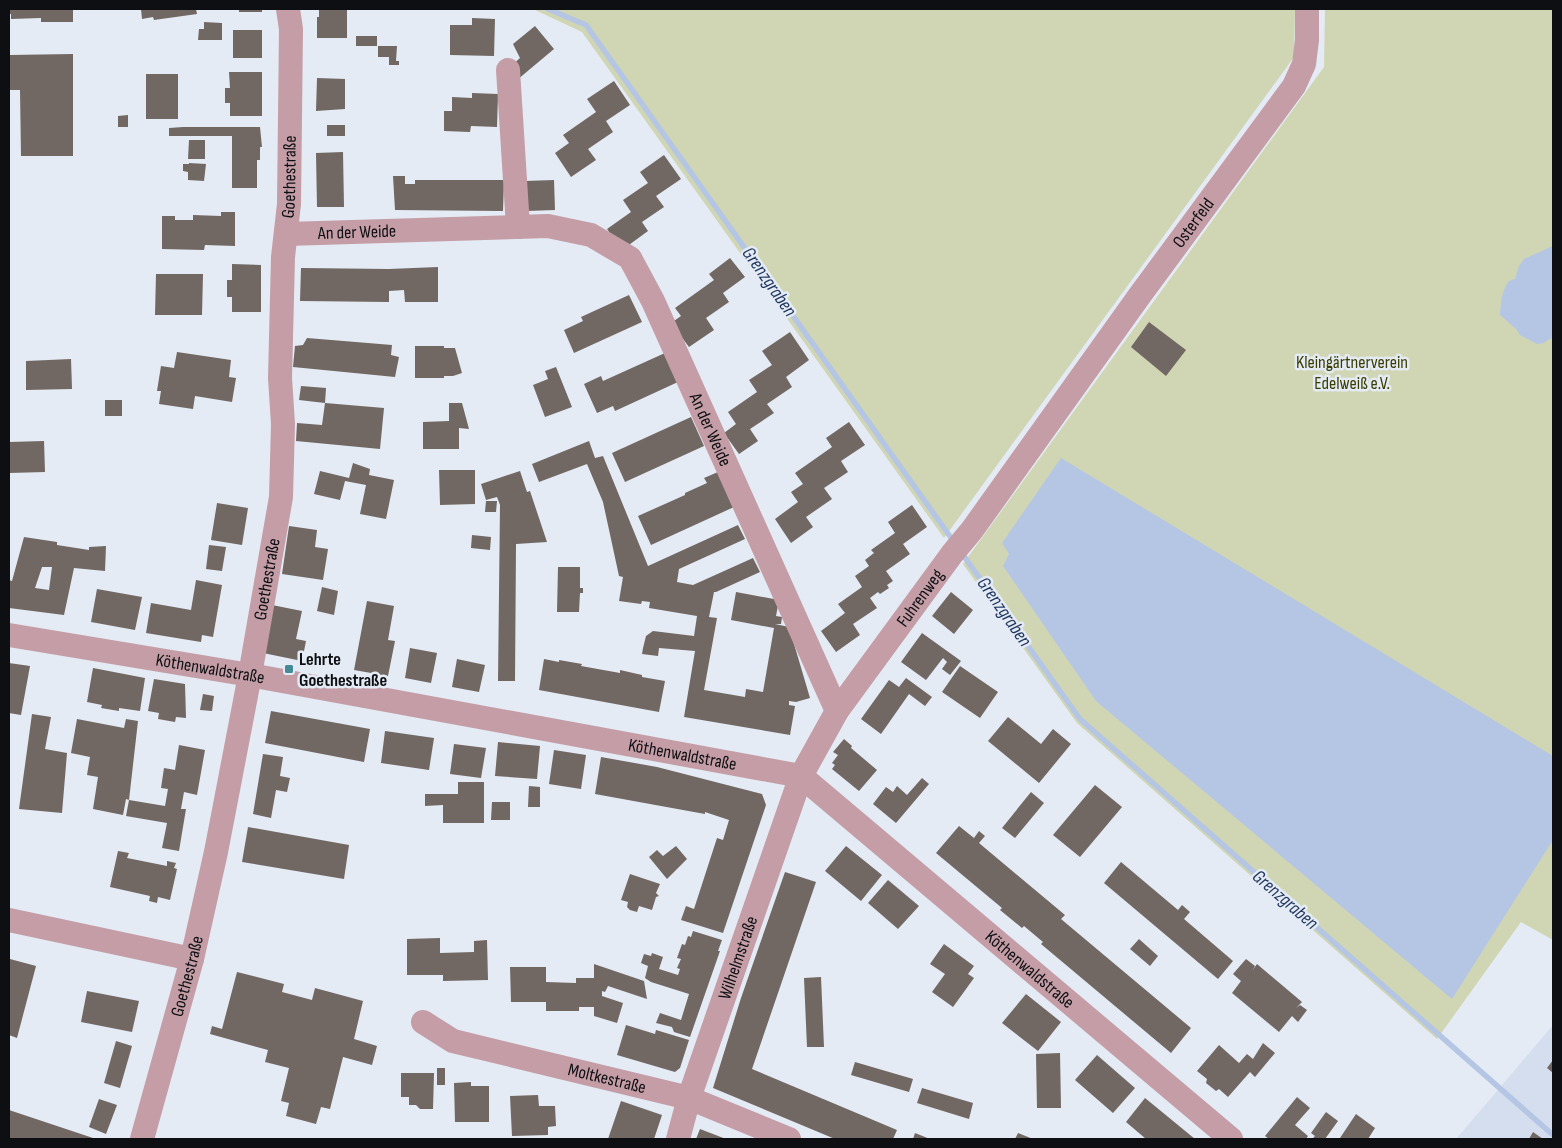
<svg xmlns="http://www.w3.org/2000/svg" width="1562" height="1148" font-family="'Sofia Sans Condensed',sans-serif">
  <style>
    .built { fill: #d4deee }
    .green { fill: #d0d5b3 }
    .water { fill: #b5c6e5 }
    .lines { fill: none; stroke-linecap: round; stroke-linejoin: round }
    .stream { stroke: #b5c6e5; stroke-width: 5.5 }
    .building { fill: #716763; fill-rule: evenodd }
    .street { stroke: #c49da6; stroke-width: 24 }
    .poi-dot { fill: #448b95; stroke: #e4ebf4; stroke-width: 2 }
    .labels { text-anchor: middle; dominant-baseline: central; stroke-width: 5; stroke-linejoin: round; paint-order: stroke }
    .street-label { font-size: 18px; fill: #0d0f12; stroke: #e4ebf4 }
    .park-label { font-size: 18px; fill: #3a3e01; stroke: #e4ebf4 }
    .poi-label { font-size: 18px; font-weight: bold; fill: #0d0f12; stroke: #e4ebf4; text-anchor: start }
    .water-label { font-size: 19px; font-style: italic; fill: #1f355e; stroke: #e4ebf4 }
  </style>
  <rect width="100%" height="100%" fill="#e4ebf4"/>
  <path class="built" d="M1553 1025V1139H1456L1486 1104Z"/>
  <g class="green">
    <path d="M533 9H1295L1294 57 944 538 582 32Z"/>
    <path d="M1325 9H1553V940L1521 922 1437 1039 1077 723 963 564 1324 67Z"/>
  </g>
  <g class="water">
    <path d="M1553 246V338L1549 339 1544 343 1537 344 1520 335 1516 329 1500 315C1501 302 1501 292 1509 281L1515 279 1519 266 1524 259Z"/>
    <path d="M1061 458 1553 756V840L1452 999 1096 701 1003 566 1009 554 1002 543Z"/>
  </g>
  <g class="lines">
    <g class="stream">
      <path d="M548 9 586 25 954 542"/>
      <path d="M961 552 1080 719 1553 1135"/>
    </g>
  </g>
  <g class="building">
    <path d="M9 9H73V22H41V18L11 19V14H9Z"/>
    <path d="M141 9H196L197 14 154 20 153 17 142 19Z"/>
    <rect x="239" y="9" width="23" height="3"/>
    <path d="M319 9H347V38H317V17H319Z"/>
    <path d="M472 18 495 19 494 56 450 55V25H472Z"/>
    <path d="M204 22 222 23V40H198L199 29H204Z"/>
    <path d="M535 26 554 49 511 85 510 67 520 58 513 44Z"/>
    <rect x="233" y="30" width="29" height="28"/>
    <rect x="356" y="36" width="21" height="10"/>
    <path d="M378 46H397L396 61H399V65H389V57H378Z"/>
    <path d="M73 54V156H21L20 90H9V55Z"/>
    <path d="M229 72H262V116H230V103H225V88H230Z"/>
    <rect x="146" y="74" width="32" height="45"/>
    <path d="M317 78 345 79V109L316 111Z"/>
    <path d="M614 81 630 105 606 121 613 132 588 149 596 160 571 177 555 153 569 143 563 135 596 112 587 99Z"/>
    <path d="M472 93 498 94 497 127 471 126 470 132 444 131V111H452V97L472 98Z"/>
    <path d="M128 115V127H118V116Z"/>
    <rect x="327" y="125" width="18" height="11"/>
    <path d="M183 127H260L262 147H260V160H257V188H232V136H169V128Z"/>
    <path d="M189 140H205V159H188Z"/>
    <path d="M343 152 344 207H317L316 153Z"/>
    <path d="M664 155 681 179 656 196 664 207 642 222 648 231 622 250 607 229 631 212 623 200 648 183 640 172Z"/>
    <path d="M189 163 206 164 204 181 188 180V172L183 171V164H189Z"/>
    <path d="M393 176H405V184H415V180H504L503 211 395 210Z"/>
    <path d="M554 180 555 210 526 211 525 181Z"/>
    <path d="M221 212H235V246L205 245 204 250 162 249V216H175V220H193V215L221 216Z"/>
    <path d="M730 258 745 277 723 293 729 302 706 318 714 330 689 347 671 323 681 316 675 308 714 280 709 274Z"/>
    <path d="M232 264 261 265V312H232V297H227V280H232Z"/>
    <path d="M438 267V302H405L404 290 389 291V302L300 301 301 268 389 269Z"/>
    <path d="M156 274H203L202 315H155Z"/>
    <path d="M629 295 642 322 574 353 564 330 583 321 581 317Z"/>
    <path d="M1149 322 1186 350 1166 376 1131 347Z"/>
    <path d="M790 332 809 360 786 377 792 387 767 404 774 413 750 429 758 441 739 454 724 433 736 424 728 412 757 392 749 380 772 365 762 351Z"/>
    <path d="M307 338 392 345 391 355 399 357 395 377 293 367 295 346 303 345Z"/>
    <path d="M415 346H444V348H455L462 373 453 376H444V378H415Z"/>
    <path d="M177 352 231 360 229 377 236 378 232 402 195 396 193 409 159 404 161 391H157L161 366 174 368Z"/>
    <path d="M665 353 678 382 615 411 613 406 597 413 584 384 601 376 603 381Z"/>
    <path d="M71 359 72 389 26 390V361Z"/>
    <path d="M556 367 572 407 545 417 533 385 548 379 545 371Z"/>
    <path d="M301 386 326 388 325 403 299 400Z"/>
    <rect x="105" y="400" width="17" height="16"/>
    <path d="M325 403 384 408 380 449 296 441 297 423 322 425Z"/>
    <path d="M449 403H462L469 429 459 428V449H423V422L449 421Z"/>
    <path d="M691 417 704 446 625 482 612 453Z"/>
    <path d="M849 422 865 445 841 461 848 472 824 488 832 499 806 517 813 527 791 543 775 519 798 502 791 492 803 484 795 473 832 447 826 438Z"/>
    <path d="M44 441 45 472 9 473V442Z"/>
    <path d="M589 441 595 458 603 456 648 566 738 525 745 539 679 569 677 582 693 585 753 558 760 572 716 592H714L709 617 717 618 704 690 745 697 746 689 763 692 774 628 731 620 736 592 779 600 776 616 782 617 781 624H775L789 627 810 698 796 702 789 701V705L795 706 790 735 684 717 695 651 659 648 658 656 642 654 643 648 646 636 653 631 694 636 697 616 649 608 650 602 642 601 641 604 619 601 623 577 619 576 603 502 587 464 539 482 532 464Z"/>
    <path d="M353 463 370 469 369 475 394 480 386 519 360 514 366 485 345 481 340 500 314 494 320 471 349 478Z"/>
    <path d="M439 470H475V504L440 505Z"/>
    <path d="M520 471 527 492 530 491 547 542 516 544 515 681H498L500 505 497 497 486 500 481 484Z"/>
    <path d="M718 472 734 507 651 545 638 516 685 495V493L707 483 704 478Z"/>
    <path d="M486 501H497L496 512H485Z"/>
    <path d="M217 503 248 508 242 545 211 540Z"/>
    <path d="M912 505 927 527 903 544 910 554 886 571 893 581 887 585 889 588 880 594 878 592 870 598 877 608 853 624 860 635 836 652 821 631 845 613 838 604 862 587 855 576 869 566 865 560 874 553 871 550 895 533 888 522Z"/>
    <path d="M289 526 317 530 315 547 328 549 323 580 282 574Z"/>
    <path d="M472 535 491 537 490 550 471 548Z"/>
    <path d="M24 537 57 542V545L89 550V547L106 546 105 571 74 568 64 615 9 608V580L12 581ZM42 567H52L49 590 35 588Z"/>
    <path d="M209 545 226 547 222 571 206 569Z"/>
    <path d="M558 567H580V588H583V593H580L579 612H557Z"/>
    <path d="M196 580 222 585 213 637 202 635 201 642 146 633 151 603 191 610Z"/>
    <path d="M322 587 338 591 334 615 317 611Z"/>
    <path d="M97 589 142 597 135 630 91 622Z"/>
    <path d="M951 592 973 610 954 634 932 616Z"/>
    <path d="M367 601 394 606 388 640 395 641 388 676 354 670Z"/>
    <path d="M272 605 302 611 296 639 306 641 302 661 263 653Z"/>
    <path d="M922 633 961 661 950 675 942 669 947 662 943 658 926 680 901 662Z"/>
    <path d="M410 648 437 653 431 683 405 678Z"/>
    <path d="M457 659 485 665 479 692 452 687Z"/>
    <path d="M544 659 559 662V660L582 664 581 666 620 673V670L642 675V677L665 681 659 712 539 690Z"/>
    <path d="M9 663 30 666 21 715 9 713Z"/>
    <path d="M960 666 998 692 980 718 942 692Z"/>
    <path d="M93 668 145 678 140 711 119 708V711L101 708 102 705 87 702Z"/>
    <path d="M906 678 932 697 925 706 909 694 881 734 861 719 889 680 899 687Z"/>
    <path d="M154 679 185 684 186 718 176 717 175 722 158 719 159 713 148 711Z"/>
    <path d="M203 694 214 696 212 711 200 710Z"/>
    <path d="M271 711 370 729 364 762 265 743Z"/>
    <path d="M32 714 51 717 45 749 67 753 62 813 19 809Z"/>
    <path d="M1008 717 1041 744 1053 729 1071 744 1039 783 988 741Z"/>
    <path d="M77 719 124 728 126 719 138 721 129 800 126 799 123 815 93 809 98 777 87 775 90 757 71 753Z"/>
    <path d="M385 731 434 738 429 770 381 763Z"/>
    <path d="M844 739 852 746 851 748 877 770 859 791 832 769 835 765 832 763 838 755 833 752Z"/>
    <path d="M498 742 540 746 537 779 495 776Z"/>
    <path d="M454 744 486 748 481 778 450 774Z"/>
    <path d="M179 745 205 750 197 795 184 792 181 809H186L179 851 162 848 167 823 126 816 129 800 165 806 168 789 161 788 164 768 175 770Z"/>
    <path d="M554 750 586 755 581 789 549 784Z"/>
    <path d="M263 754 283 757 280 776 290 778 287 792 276 790 271 818 253 814Z"/>
    <path d="M601 757 657 767 762 794 766 805 723 933 681 920 686 906 694 909 717 838 723 840 729 820 705 812V814L595 794Z"/>
    <path d="M922 778 929 784 896 823 873 804 886 787 893 792 897 786 907 795Z"/>
    <path d="M458 782H484V823H443V805L425 806V794H458Z"/>
    <path d="M1095 785 1122 807 1080 857 1053 835Z"/>
    <path d="M529 786 540 787V807H528Z"/>
    <path d="M1031 792 1044 803 1015 838 1002 828Z"/>
    <path d="M492 802H510V820H491Z"/>
    <path d="M959 826 974 838 979 831 985 836 979 843 1065 915 1061 919 1191 1028 1171 1053 1041 944 1043 942 1024 926 1022 928 1000 910 1002 908 936 853Z"/>
    <path d="M248 827 349 845 344 879 242 862Z"/>
    <path d="M676 846 687 859 667 879 649 857 657 850 663 856Z"/>
    <path d="M846 846 882 875 861 901 825 871Z"/>
    <path d="M118 851 129 853 127 858 167 866V861L176 863 174 868 177 869 170 900 158 897 157 903 149 901 150 896 110 887Z"/>
    <path d="M1121 862 1178 910 1182 905 1190 912 1184 919 1233 961 1218 979 1104 883Z"/>
    <path d="M785 872 816 882 752 1069 897 1130 893 1139H835L713 1088 741 998Z"/>
    <path d="M630 874 660 884 656 893 659 896 656 897 652 910 639 906 637 912 630 910 627 907 628 902 621 900Z"/>
    <path d="M888 880 919 906 898 929 868 903Z"/>
    <path d="M693 931 722 940 718 951H720L690 1037 674 1032 672 1027 656 1023 660 1013 681 1020 689 994 651 982 645 978 648 966 641 963 644 954 651 956 652 953 663 957 659 969 678 975 680 969 677 968 681 959 677 958 682 944 685 945 688 936 691 937Z"/>
    <path d="M440 938V953L474 952V941L487 940 488 980 443 981V975H407V939Z"/>
    <path d="M1139 939 1158 956 1150 966 1130 949Z"/>
    <path d="M944 944 974 966 968 974 974 978 953 1007 932 992 945 974 930 964Z"/>
    <path d="M10 959 36 966 17 1038 9 1035V964Z"/>
    <path d="M1246 959 1255 966 1252 971 1257 964 1302 1002 1296 1008 1300 1005 1307 1010 1298 1022 1292 1016 1279 1032 1232 993 1241 981 1233 974Z"/>
    <path d="M594 964 644 981 647 999 608 986 605 992 602 991V996L623 1003 617 1023 594 1016V1007H579V1011H546V1002H511L510 967H546V982L576 983V978H594Z"/>
    <path d="M237 972 284 984 282 992 312 1000 315 988 363 1001 354 1039 377 1046 372 1065 343 1057 330 1109 321 1107 316 1124 286 1116 289 1103 281 1101 289 1068 265 1062 268 1050 210 1034 212 1026 222 1029Z"/>
    <path d="M821 977 824 1047H807L804 978Z"/>
    <path d="M87 991 139 1001 132 1032 81 1022Z"/>
    <path d="M1026 994 1061 1022 1038 1051 1002 1023Z"/>
    <path d="M626 1025 655 1034 656 1030 689 1040 680 1068 675 1072 617 1055Z"/>
    <path d="M116 1041 132 1046 120 1088 104 1083Z"/>
    <path d="M1263 1043 1275 1053 1255 1077 1250 1072 1228 1097 1219 1089 1216 1091 1206 1083 1207 1079 1197 1071 1219 1045 1239 1063 1247 1054 1253 1059Z"/>
    <path d="M1060 1053 1061 1108H1037L1036 1054Z"/>
    <path d="M1097 1055 1135 1088 1113 1113 1075 1080Z"/>
    <path d="M1553 1060V1073L1547 1068Z"/>
    <path d="M855 1062 913 1079 909 1092 851 1075Z"/>
    <rect x="437" y="1068" width="8" height="17"/>
    <path d="M401 1073H434L433 1109H420L416 1105H409V1097H401Z"/>
    <path d="M471 1082V1086H489V1122H455L454 1083Z"/>
    <path d="M922 1088 973 1103 969 1119 917 1103Z"/>
    <path d="M538 1095 539 1106H555L556 1126 548 1127V1135L512 1136 510 1096Z"/>
    <path d="M1297 1097 1310 1108 1295 1125 1308 1136 1306 1139H1269L1265 1136Z"/>
    <path d="M1145 1098 1195 1139H1146L1126 1122Z"/>
    <path d="M99 1099 117 1105 106 1134 89 1127Z"/>
    <path d="M621 1101 662 1115 654 1139H608Z"/>
    <path d="M9 1110 96 1139H9Z"/>
    <path d="M1326 1112 1338 1121 1325 1139H1312L1315 1136 1311 1133Z"/>
    <path d="M1356 1114 1375 1128 1368 1139H1342L1340 1138Z"/>
    <path d="M700 1129 726 1139H696Z"/>
    <path d="M1533 1132 1543 1139H1529Z"/>
    <path d="M915 1133 930 1139H913Z"/>
    <path d="M1018 1133 1033 1139H1015Z"/>
  </g>
  <g class="lines">
    <g class="street">
      <path d="M508 70 518 227"/>
      <path id="s1" d="M286 234 548 226 591 235 630 258 653 301 837 711"/>
      <path id="s2" d="M9 635 250 675 801 776 1231 1139"/>
      <path d="M9 920 192 959"/>
      <path id="s3" d="M423 1022 453 1041 689 1098 789 1139"/>
      <path id="s4" d="M142 1139 192 959 216 852 250 675 281 497 283 424 280 378 283 257 289 204 291 29 288 9"/>
      <path id="s5" d="M678 1139 689 1098 801 776 837 711 952 554 972 530 1140 295 1294 86 1304 64 1307 40V9"/>
    </g>
  </g>
  <rect class="poi-dot" x="284" y="664" width="10" height="10" rx="2.5"/>
  <g class="labels">
    <g class="street-label">
      <text stroke="none"><textPath href="#s4" startOffset="978">Goethestraße</textPath></text>
      <text stroke="none"><textPath href="#s5" startOffset="1062">Osterfeld</textPath></text>
      <text stroke="none"><textPath href="#s1" startOffset="71">An der Weide</textPath></text>
      <text stroke="none"><textPath href="#s1" startOffset="541">An der Weide</textPath></text>
      <text stroke="none"><textPath href="#s4" startOffset="574">Goethestraße</textPath></text>
      <text stroke="none"><textPath href="#s5" startOffset="598">Fuhrenweg</textPath></text>
      <text stroke="none"><textPath href="#s2" startOffset="204">Köthenwaldstraße</textPath></text>
      <text stroke="none"><textPath href="#s2" startOffset="684">Köthenwaldstraße</textPath></text>
      <text stroke="none"><textPath href="#s5" startOffset="191">Wilhelmstraße</textPath></text>
      <text stroke="none"><textPath href="#s2" startOffset="1104">Köthenwaldstraße</textPath></text>
      <text stroke="none"><textPath href="#s4" startOffset="169">Goethestraße</textPath></text>
      <text stroke="none"><textPath href="#s3" startOffset="194">Moltkestraße</textPath></text>
    </g>
    <g class="park-label">
      <text x="1352" y="362">Kleingärtnerverein<tspan x="1352" dy="21">Edelweiß e.V.</tspan></text>
    </g>
    <g class="poi-label">
      <text x="299" y="659">Lehrte<tspan x="299" dy="21">Goethestraße</tspan></text>
    </g>
    <g class="water-label">
      <text transform="translate(769 282) rotate(55)">Grenzgraben</text>
      <text transform="translate(1004 612) rotate(55)">Grenzgraben</text>
      <text transform="translate(1285 900) rotate(41)">Grenzgraben</text>
    </g>
  </g>
  <rect width="1562" height="1148" fill="none" stroke="#0d0f12" stroke-width="20"/>
</svg>
